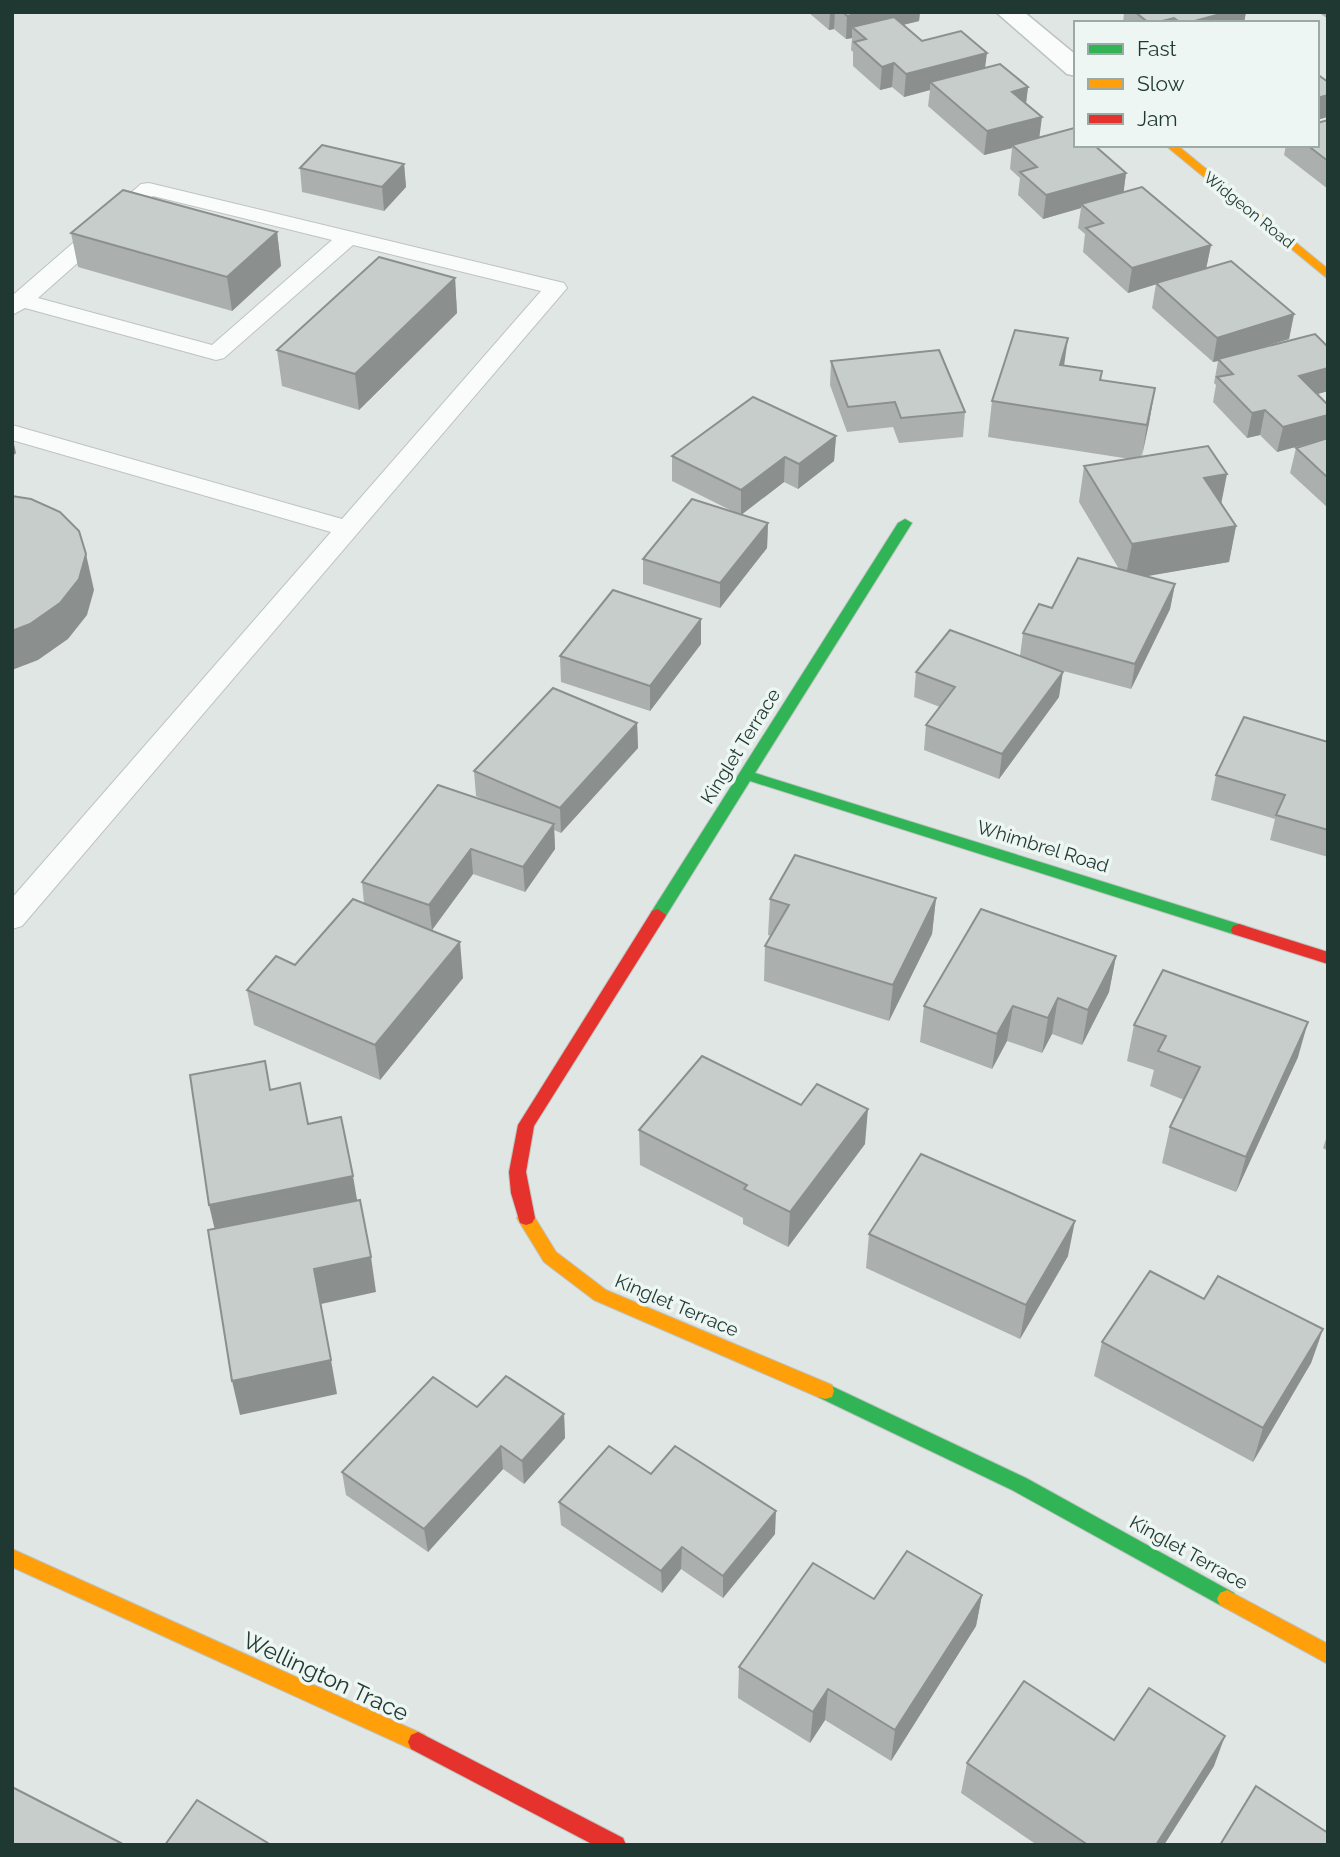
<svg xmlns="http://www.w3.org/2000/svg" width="1340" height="1857" font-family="Raleway,sans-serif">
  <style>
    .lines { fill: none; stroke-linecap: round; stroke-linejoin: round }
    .lane-casing { stroke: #bdc3c0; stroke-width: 2 }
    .street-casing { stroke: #bdc3c0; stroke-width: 3 }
    .fast-casing { stroke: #bcc4c1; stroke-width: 2 }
    .slow-casing { stroke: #bcc4c1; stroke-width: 2 }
    .jam-casing { stroke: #bcc4c1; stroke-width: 2 }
    .lane { fill: #fafbfb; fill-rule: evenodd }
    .street { fill: #fafbfb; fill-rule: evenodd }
    .fast { fill: #30b455; fill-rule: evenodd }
    .slow { fill: #ff9f0a; fill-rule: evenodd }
    .jam { fill: #e5322d; fill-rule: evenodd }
    .wall { fill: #abb0af }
    .shaded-wall { fill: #8b908e }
    .building { fill: #c7cdcb; stroke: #8b908e; stroke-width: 2 }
    .labels { text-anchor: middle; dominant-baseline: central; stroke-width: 7; stroke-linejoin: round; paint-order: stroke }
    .far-street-label { font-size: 16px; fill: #1f3831; stroke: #edf6f2 }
    .street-label { font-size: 19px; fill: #1f3831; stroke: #edf6f2 }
    .near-street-label { font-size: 23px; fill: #1f3831; stroke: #edf6f2 }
  </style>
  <rect width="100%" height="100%" fill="#e0e6e3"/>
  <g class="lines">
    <defs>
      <path id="lane" d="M149 183 564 283 567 288 22 926 12 929V898L331 532 12 440V425L342 519 541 291 353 245 224 358 216 360 25 308 12 315 13 295 141 184ZM153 196 332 240 212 345 38 298Z"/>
      <path id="street" d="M996 12H1024L1076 55V76L1067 74Z"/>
      <g id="fast">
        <path d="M905 519 912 523 755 773 1245 926 1247 930 1245 934H1233L750 781 664 919H652L650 915 652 911 898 523Z"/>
        <path d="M825 1383 1026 1478 1234 1593 1237 1599 1234 1605 1227 1608 1220 1605 1012 1490 818 1397 816 1391 818 1385Z"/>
      </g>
      <g id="slow">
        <path d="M1165 145H1177L1328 269V279Z"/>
        <path d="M526 1211 532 1213 556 1252 606 1290 832 1385 834 1391 832 1397 825 1399 818 1397 594 1300 544 1262 517 1218 520 1213Z"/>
        <path d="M12 1549 425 1735 428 1742 425 1749 418 1752 411 1749 12 1567Z"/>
        <path d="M1227 1590 1328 1644V1664L1220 1605 1217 1599 1220 1593Z"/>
      </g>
      <g id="jam">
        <path d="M658 909 666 915 664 919 534 1126 526 1172 535 1218 532 1223 526 1225 520 1223 511 1193 509 1172 518 1125 652 911Z"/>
        <path d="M1239 924 1328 952V964L1233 934 1231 930 1233 926Z"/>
        <path d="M418 1732 623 1838 626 1845H594L411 1749 408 1742 411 1735Z"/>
      </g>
    </defs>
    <use href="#lane" class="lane-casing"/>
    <use href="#street" class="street-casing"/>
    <use href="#fast" class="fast-casing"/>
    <use href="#slow" class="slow-casing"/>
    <use href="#jam" class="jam-casing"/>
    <use href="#lane" class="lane"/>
    <use href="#street" class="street"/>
    <use href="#fast" class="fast"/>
    <use href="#slow" class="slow"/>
    <use href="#jam" class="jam"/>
  </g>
  <g class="wall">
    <path d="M808 12H920L919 21 903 25 922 41 1028 87 1026 103 1040 138 1126 173 1123 193 1211 245 1206 269 1294 314 1289 339 1252 350 1328 391 1317 394 1328 405V508L1290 473 1296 448 1322 440 1277 452 1260 435 1247 438 1213 402 1216 385 1214 383 1218 361 1213 362 1152 308 1156 284 1128 293 1083 252 1085 234 1078 228 1081 208 1043 219 1018 195 1020 178 1010 169 1012 148 984 155 928 106 930 90 904 97 892 87 880 90 853 66V52L851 50 852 38 846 39 834 29 829 30Z"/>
    <path d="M1124 12H1246L1244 23H1123Z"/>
    <path d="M1318 12H1328V19Z"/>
    <path d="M1328 120V189L1284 155 1286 145H1317Z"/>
    <path d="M404 164 406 187 384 211 302 192 300 168Z"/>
    <path d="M277 232 281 266 232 311 78 267 71 233Z"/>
    <path d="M455 278 457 313 359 410 282 386 277 350Z"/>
    <path d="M831 361 965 412 963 437 899 443 893 427 847 432 830 385Z"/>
    <path d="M1064 366 1100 380 1155 388 1149 423 1141 457 1221 504 1236 526 1229 562 1145 576 1175 584 1170 609 1131 689 1052 668 1059 697 999 779 924 750 926 725 940 707 914 697 916 672 1020 656 1023 633 1052 608 1119 569 1079 502 1084 466 1130 459 988 437 992 401Z"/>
    <path d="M836 436 834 461 798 489 784 482 741 515 768 523 767 548 720 608 643 584V559L736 513 672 481V456Z"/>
    <path d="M701 644 650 711 561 682 560 656Z"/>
    <path d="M637 723 638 748 561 833 554 830 555 849 525 892 473 874 432 930 463 978 380 1080 254 1025 247 990 295 965 364 903 362 882 488 802 476 796 474 771Z"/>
    <path d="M1328 742V857L1270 840 1275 819 1211 800 1216 775Z"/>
    <path d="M936 898 932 934 889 1021 764 981 765 946 771 936 768 935 770 899Z"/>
    <path d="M1116 956 1109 992 1082 1045 1052 1034 1042 1053 1007 1041 992 1069 920 1042 924 1006Z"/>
    <path d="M1134 1025 1298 1057 1236 1192 1162 1163 1170 1127 1184 1100 1150 1086 1154 1070 1127 1061Z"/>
    <path d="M639 1130 865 1144 788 1247 743 1224V1218L640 1165Z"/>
    <path d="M1328 1133V1151L1323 1148Z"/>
    <path d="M869 1234 1068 1256 1020 1339 866 1268Z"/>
    <path d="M1204 1299 1323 1329 1311 1363 1253 1462 1094 1376 1102 1342Z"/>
    <path d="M477 1407 564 1414 565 1438 524 1484 503 1469 428 1552 346 1495 342 1472Z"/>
    <path d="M651 1474 775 1534 723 1598 681 1569 662 1593 561 1525 559 1502Z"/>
    <path d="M982 1595 976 1626 891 1761 825 1720 810 1743 738 1698 739 1667 874 1599Z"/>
    <path d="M1114 1740 1214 1766 1164 1845H1037L961 1793 967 1763Z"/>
  </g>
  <g class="shaded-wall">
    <path d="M830 12H835L834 29 829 30Z"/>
    <path d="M864 12H920L919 21 862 35 852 27V38L846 39 847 16Z"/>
    <path d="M1228 12H1246L1244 23H1187Z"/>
    <path d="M1174 18 1173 23H1154Z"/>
    <path d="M987 53 984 76 930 82V90L904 97 906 74Z"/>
    <path d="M894 63 892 87 880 90 882 67Z"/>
    <path d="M1028 87 1025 111 1012 92Z"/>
    <path d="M1328 95V117L1317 120V98Z"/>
    <path d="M1042 117 1039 140 1012 145V148L984 155 987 131Z"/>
    <path d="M404 164 406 187 384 211 382 187Z"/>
    <path d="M1126 173 1123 197 1081 204V208L1043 219 1046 195Z"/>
    <path d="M277 232 281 266 232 311 227 277Z"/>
    <path d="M1211 245 1206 269 1128 293 1132 268Z"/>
    <path d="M455 278 457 313 359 410 355 374Z"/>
    <path d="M1294 314 1289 339 1220 360 1218 359V361L1213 362 1217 338Z"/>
    <path d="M1068 338 1063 373 1060 365Z"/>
    <path d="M1328 368V391L1294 401 1299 376Z"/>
    <path d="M1155 388 1149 423 1141 461 1147 425Z"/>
    <path d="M1265 410 1260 435 1247 438 1252 413Z"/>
    <path d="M1328 415V438L1277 452 1283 427Z"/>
    <path d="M12 435 16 453 12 457Z"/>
    <path d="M836 436 834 461 798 489 799 464Z"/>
    <path d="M785 457 784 482 741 515V490Z"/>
    <path d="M1227 474 1220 510 1204 478Z"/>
    <path d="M768 523 767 548 720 608V583Z"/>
    <path d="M1236 526 1229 562 1125 580 1132 544Z"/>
    <path d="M86 554 94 590 87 615 68 639 38 660 12 670V631Z"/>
    <path d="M1175 584 1170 609 1131 689 1135 664Z"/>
    <path d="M701 619V644L650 711V686Z"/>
    <path d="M1063 672 1059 697 999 779 1002 754Z"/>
    <path d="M637 723 638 748 561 833 560 808Z"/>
    <path d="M554 824 555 849 525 892 523 867Z"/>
    <path d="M471 849 473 874 432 930 429 905Z"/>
    <path d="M936 898 932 934 889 1021 893 985Z"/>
    <path d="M460 942 463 978 380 1080 375 1045Z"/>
    <path d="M1116 956 1109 992 1082 1045 1088 1010Z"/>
    <path d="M1058 998 1052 1034 1042 1053 1048 1018Z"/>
    <path d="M1013 1006 1007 1041 992 1069 997 1034Z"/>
    <path d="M1308 1022 1298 1057 1236 1192 1246 1157Z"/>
    <path d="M868 1109 865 1144 788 1247 790 1212Z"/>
    <path d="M353 1176 359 1211 217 1239 209 1205Z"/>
    <path d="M1075 1221 1068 1256 1020 1339 1026 1305Z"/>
    <path d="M371 1257 376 1292 321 1304 314 1269Z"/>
    <path d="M1323 1329 1311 1363 1253 1462 1263 1428Z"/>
    <path d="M331 1360 337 1394 240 1415 232 1381Z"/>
    <path d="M564 1414 565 1438 524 1484 522 1461Z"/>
    <path d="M501 1446 503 1469 428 1552 424 1529Z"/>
    <path d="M776 1511 775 1534 723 1598V1576Z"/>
    <path d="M682 1547 681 1569 662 1593 661 1571Z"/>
    <path d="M982 1595 976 1626 891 1761 895 1730Z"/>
    <path d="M828 1689 825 1720 810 1743 813 1712Z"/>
    <path d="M1225 1736 1214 1766 1164 1845H1156Z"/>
  </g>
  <g class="building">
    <path d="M843 12H864L847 16Z"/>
    <path d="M1135 12H1228L1187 23H1181L1174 18 1154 23H1149Z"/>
    <path d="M894 17 922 41 961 31 987 53 906 74 894 63 882 67 854 42 866 39 852 27Z"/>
    <path d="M1000 64 1028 87 1012 92 1042 117 987 131 930 82Z"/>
    <path d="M1317 74 1328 82V95L1317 98Z"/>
    <path d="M1328 120V161L1307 145H1317V123Z"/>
    <path d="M1074 128 1076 130V145H1094L1126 173 1046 195 1020 172 1037 167 1012 145Z"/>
    <path d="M322 145 404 164 382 187 300 168Z"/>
    <path d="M1142 187 1211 245 1132 268 1086 228 1103 223 1081 204Z"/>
    <path d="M123 190 277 232 227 277 71 233Z"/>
    <path d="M379 257 455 278 355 374 277 350Z"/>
    <path d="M1231 261 1294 314 1217 338 1156 283Z"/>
    <path d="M1015 330 1068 338 1060 365 1102 371 1100 380 1155 388 1147 425 992 401Z"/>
    <path d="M1315 334 1328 347V368L1299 376 1328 405V415L1283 427 1265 410 1252 413 1217 377 1233 374 1218 359Z"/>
    <path d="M939 350 965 412 901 418 895 402 848 407 831 361Z"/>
    <path d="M753 397 836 436 799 464 785 457 741 490 672 456Z"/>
    <path d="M1328 438V478L1296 448Z"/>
    <path d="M1208 446 1227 474 1204 478 1236 526 1132 544 1084 466Z"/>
    <path d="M12 496 31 499 60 512 79 531 86 554 79 579 60 603 30 624 12 631Z"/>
    <path d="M692 499 768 523 720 583 643 559Z"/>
    <path d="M1078 558 1175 584 1135 664 1023 633 1039 604 1052 608Z"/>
    <path d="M613 590 701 619 650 686 560 656Z"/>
    <path d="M950 630 1063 672 1002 754 926 725 955 687 916 672Z"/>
    <path d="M553 688 637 723 560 808 474 771Z"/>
    <path d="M1244 717 1328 742V830L1276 815 1285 795 1216 775Z"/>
    <path d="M438 785 554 824 523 867 471 849 429 905 362 882Z"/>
    <path d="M795 855 936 898 893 985 765 946 789 905 770 899Z"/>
    <path d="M353 899 460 942 375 1045 247 990 276 956 295 965Z"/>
    <path d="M981 909 1116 956 1088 1010 1058 998 1048 1018 1013 1006 997 1034 924 1006Z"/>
    <path d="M1163 970 1308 1022 1246 1157 1170 1127 1200 1067 1158 1051 1166 1036 1134 1025Z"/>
    <path d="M702 1056 801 1105 817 1084 868 1109 790 1212 744 1189 747 1185 639 1130Z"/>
    <path d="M265 1061 270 1090 300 1083 308 1124 341 1117 353 1176 209 1205 190 1075Z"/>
    <path d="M921 1154 1075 1221 1026 1305 869 1234Z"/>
    <path d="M360 1200 371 1257 314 1269 331 1360 232 1381 208 1230Z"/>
    <path d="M1150 1271 1204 1299 1218 1276 1323 1329 1263 1428 1102 1342Z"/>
    <path d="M506 1376 564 1414 522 1461 501 1446 424 1529 342 1472 433 1377 477 1407Z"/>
    <path d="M609 1446 651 1474 675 1446 776 1511 723 1576 682 1547 661 1571 559 1502Z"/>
    <path d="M907 1551 982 1595 895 1730 828 1689 813 1712 739 1667 813 1563 874 1599Z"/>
    <path d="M1024 1681 1114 1740 1149 1688 1225 1736 1156 1845H1088L967 1763Z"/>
    <path d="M1256 1786 1328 1833V1845H1220Z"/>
    <path d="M12 1787 121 1843 119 1845H12Z"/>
    <path d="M197 1800 271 1845H165Z"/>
  </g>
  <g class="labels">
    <g class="far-street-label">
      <text transform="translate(1249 210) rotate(39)">Widgeon Road</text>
    </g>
    <g class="street-label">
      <text transform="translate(740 746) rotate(-58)">Kinglet Terrace</text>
      <text transform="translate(1043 846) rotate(17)">Whimbrel Road</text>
      <text transform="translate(677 1305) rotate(23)">Kinglet Terrace</text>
      <text transform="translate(1189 1552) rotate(29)">Kinglet Terrace</text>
    </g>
    <g class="near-street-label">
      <text transform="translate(326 1676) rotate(25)">Wellington Trace</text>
    </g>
  </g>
  <rect width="1340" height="1857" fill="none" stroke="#1f3831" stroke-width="28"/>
  <rect x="1074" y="21" width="245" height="126" fill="#edf6f2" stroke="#9baaa5" stroke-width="2"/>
  <rect x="1088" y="44" width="35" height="10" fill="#30b455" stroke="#9baaa5" stroke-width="2"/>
  <text x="1137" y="56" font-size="21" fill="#1f3831">Fast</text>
  <rect x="1088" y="79" width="35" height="10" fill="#ff9f0a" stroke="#9baaa5" stroke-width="2"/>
  <text x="1137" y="91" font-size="21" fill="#1f3831">Slow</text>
  <rect x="1088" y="114" width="35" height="10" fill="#e5322d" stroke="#9baaa5" stroke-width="2"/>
  <text x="1137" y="126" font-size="21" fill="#1f3831">Jam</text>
</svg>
